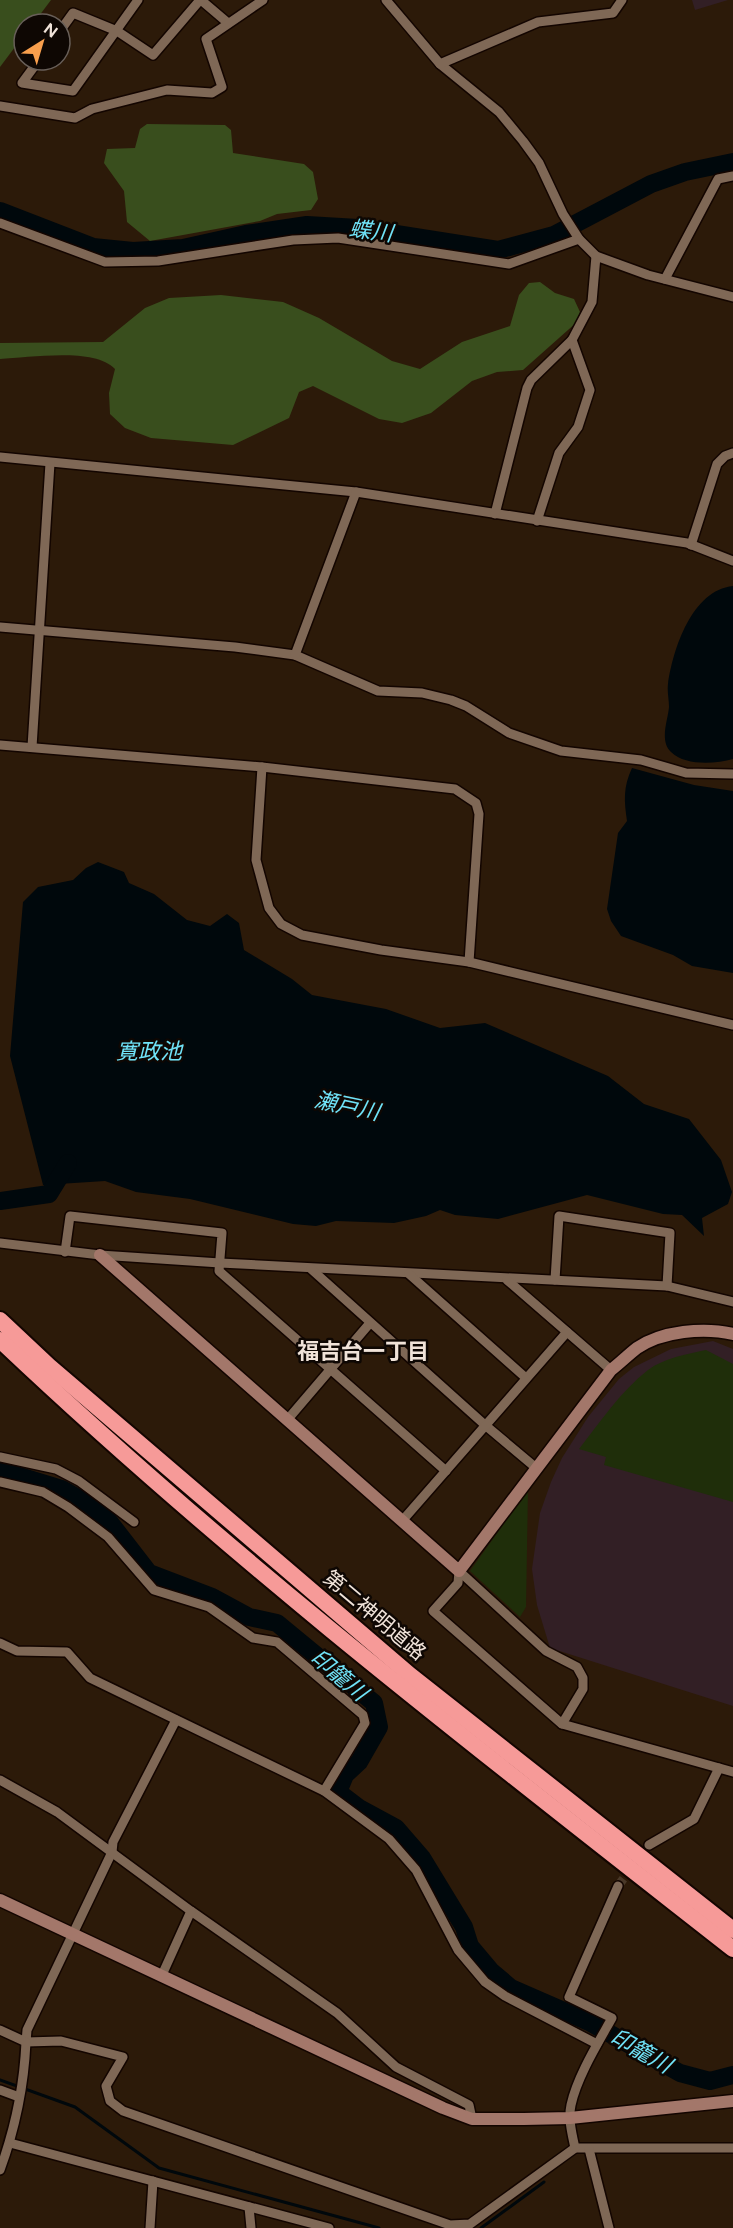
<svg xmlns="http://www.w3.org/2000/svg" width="733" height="2228" font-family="Figtree,'Noto Sans JP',sans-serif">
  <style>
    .industrial { fill: #321f25 }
    .green { fill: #1f2e0a }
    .forest { fill: #394e1d }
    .water { fill: #00080c }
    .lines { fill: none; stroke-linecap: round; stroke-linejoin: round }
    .stream { stroke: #00080c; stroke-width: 3 }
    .river { stroke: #00080c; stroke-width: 18 }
    .street-tunnel { stroke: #493828; stroke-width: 9; stroke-dasharray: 9 4.5; stroke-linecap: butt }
    .street-casing { stroke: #130500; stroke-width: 12 }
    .secondary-casing { stroke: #130500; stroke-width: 15 }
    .highway-casing { stroke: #130500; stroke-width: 20 }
    .street { stroke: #7f6856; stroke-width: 9 }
    .secondary { stroke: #a3776a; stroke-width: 12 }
    .highway { stroke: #f69a98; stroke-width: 16 }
    .labels { text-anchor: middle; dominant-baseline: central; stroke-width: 5; stroke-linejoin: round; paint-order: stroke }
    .street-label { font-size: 21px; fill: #f0e3d9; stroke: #0e0703 }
    .water-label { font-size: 22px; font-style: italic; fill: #70e3f8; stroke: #0e0703 }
    .neighbourhood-label { font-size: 22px; font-weight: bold; fill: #f0e3d9; stroke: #0e0703 }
  </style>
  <rect width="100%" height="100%" fill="#2c1a09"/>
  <g class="industrial">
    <path d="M692 0H728L695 10Z"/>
    <path d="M713 1341 733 1349V1706L550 1648 537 1605 532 1569 540 1513 551 1482 562 1458 588 1417 619 1379 634 1367 671 1349Z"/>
  </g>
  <g class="green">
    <path d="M706 1350 733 1364V1502L604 1465 606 1457 579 1449C600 1422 621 1391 648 1370 664 1358 687 1354 706 1350Z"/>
    <path d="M528 1490 526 1607 520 1617 470 1571Z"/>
  </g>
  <g class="forest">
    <path d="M0 0H51L33 24H24V35L0 67Z"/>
    <path d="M147 124 225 125 231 130 233 153 304 164 313 172 318 199 311 210 277 214 260 221 150 241 127 222 124 191 104 163 107 149 135 148 140 129Z"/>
    <path d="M540 282 555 293 574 299 580 312 577 322 523 370 497 372 472 381 431 413 402 423 379 419 313 386 299 392 289 418 233 445 151 438 125 428 110 414 109 393 115 369C94 347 29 358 0 359V343L103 342 145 308 169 298 221 295 283 302 319 318 392 361 420 369 462 342 510 326 519 295 529 283Z"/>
  </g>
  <g class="water">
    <path d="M733 586V759C715 764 685 766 671 752 659 741 668 720 669 707 669 699 667 692 668 684 673 649 692 590 733 586Z"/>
    <path d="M632 768 694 785 733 791V973L692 966 673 955 621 936 611 921 607 909 618 833 627 821C624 801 623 787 632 768Z"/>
    <path d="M98 862 124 872 129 883 154 894 187 920 210 926 227 914 239 923 244 950 292 979 312 995 386 1009 440 1028 485 1023 608 1076 644 1104 689 1119 721 1160 732 1192 728 1204 702 1218 704 1236 682 1215 663 1214 587 1195 498 1219 455 1215 440 1210 426 1216 394 1223 336 1221 316 1226 293 1224 190 1199 136 1192 105 1181 43 1185 10 1056 23 902 38 887 73 880 86 868Z"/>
  </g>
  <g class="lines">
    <g class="stream">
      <path d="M0 2080 75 2107 159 2168 379 2228"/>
      <path d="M481 2228 544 2182"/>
    </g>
    <g class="river">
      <path d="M0 211 93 247 133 251 183 248 246 234 307 225 358 228 498 250 554 235 651 184 685 172 733 162"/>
      <path d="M0 1201 49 1194 68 1163"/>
      <path d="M0 1470 62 1489 90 1505 108 1520 149 1573 212 1597 249 1617 277 1623 374 1703 379 1727 359 1762 345 1775 338 1792 359 1808 396 1828 422 1858 464 1927 470 1946 491 1971 511 1988 589 2022 680 2073 710 2081 733 2075"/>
    </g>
    <path class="street-tunnel" d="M618 1886 633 1866"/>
    <defs>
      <g id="street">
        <path d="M201 0 228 23"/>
        <path d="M386 0 440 64 499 112 523 141 539 163 563 214 579 239 596 256 648 275 733 297"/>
        <path d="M60 31 73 13 117 31 153 55 200 0"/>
        <path d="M39 60 22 83 73 91 138 0"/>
        <path d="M440 64 538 22 613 13 622 0"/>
        <path d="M0 106 75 118 92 109 167 90 212 93 222 87 206 39 263 0"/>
        <path d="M0 223 105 262 158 261 293 240 338 238 509 264 579 239"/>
        <path d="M665 279 718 179 733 176"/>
        <path d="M0 457 356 492 687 543 733 561"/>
        <path d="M495 514 527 388 531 380 572 340 592 302 596 256"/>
        <path d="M537 521 559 453 578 427 590 390 572 340"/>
        <path d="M691 545 717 464 725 456 733 453"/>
        <path d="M0 627 235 647 295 655 378 691 422 693 451 700 466 706 509 733 561 751 641 760 686 773 733 774"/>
        <path d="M295 655 356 492"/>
        <path d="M0 745 262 767 455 789 476 803 479 814 469 962"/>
        <path d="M32 747 50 463"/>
        <path d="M262 767 256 860 269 908 281 924 302 935 381 950 469 962 733 1025"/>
        <path d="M0 1243 100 1255 220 1263 667 1286 733 1302"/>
        <path d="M65 1252 70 1216 222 1233 219 1271 446 1471"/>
        <path d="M311 1269 485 1425 535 1467"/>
        <path d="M409 1274 526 1378"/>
        <path d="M507 1280 611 1370"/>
        <path d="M555 1280 559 1216 670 1233 667 1286"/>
        <path d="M288 1419 370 1323"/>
        <path d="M0 1457 56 1469 79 1481 134 1522"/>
        <path d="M0 1482 43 1492 68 1507 108 1537 154 1590 209 1607 253 1638 277 1642 363 1715 365 1723 324 1791"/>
        <path d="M402 1521 567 1332"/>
        <path d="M459 1571 458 1583 433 1611 562 1724 733 1772"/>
        <path d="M459 1571 546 1651 577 1667 583 1678V1689L562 1724"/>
        <path d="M0 1643 17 1651 67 1652 90 1678 324 1791 389 1839 416 1870 458 1950 485 1982 505 1996 597 2044"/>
        <path d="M176 1720 113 1842 112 1852 27 2030 26 2042 61 2041 123 2057 106 2086 110 2101 123 2111 450 2225 470 2224 575 2148H733"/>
        <path d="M0 1780 57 1812 191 1911 337 2013 396 2067 469 2105 472 2119"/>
        <path d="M649 1845 694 1819 719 1768"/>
        <path d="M162 1975 191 1911"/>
        <path d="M0 2030 26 2042C24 2086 15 2129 0 2170"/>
        <path d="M0 2090 19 2097"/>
        <path d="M10 2143 329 2228"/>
        <path d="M575 2148C572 2134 568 2119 571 2105 577 2077 598 2043 612 2018L569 1997 618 1886"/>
        <path d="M589 2149 609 2228"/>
        <path d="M249 2207 251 2228"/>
        <path d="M150 2228 153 2181"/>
      </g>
      <g id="secondary">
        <path d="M100 1255 459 1571 611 1370C620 1363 628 1355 637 1348 662 1331 704 1327 733 1334"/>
        <path d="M0 1900 443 2108 472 2119H524L570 2118 733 2101"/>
      </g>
      <g id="highway">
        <path d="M0 1320 49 1366 410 1675 733 1930"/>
        <path d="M0 1340C231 1559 483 1753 733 1949"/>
      </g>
    </defs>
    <use href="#street" class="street-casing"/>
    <use href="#secondary" class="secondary-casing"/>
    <use href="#highway" class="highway-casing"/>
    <use href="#street" class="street"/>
    <use href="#secondary" class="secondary"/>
    <use href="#highway" class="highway"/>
  </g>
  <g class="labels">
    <g class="street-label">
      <text transform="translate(375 1615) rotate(40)">第二神明道路</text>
    </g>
    <g class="water-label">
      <text transform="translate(371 231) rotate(7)">蝶川</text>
      <text x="149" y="1051">寛政池</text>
      <text transform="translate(347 1106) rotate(12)">瀬戸川</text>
      <text transform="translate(339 1675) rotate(40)">印籠川</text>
      <text transform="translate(641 2051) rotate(29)">印籠川</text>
    </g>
    <g class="neighbourhood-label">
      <text x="363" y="1351">福吉台一丁目</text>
    </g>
  </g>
  <g transform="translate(42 42) rotate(37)"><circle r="28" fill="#0e0703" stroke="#685f59" stroke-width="1.5"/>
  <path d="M0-4.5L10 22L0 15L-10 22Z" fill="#f99f4d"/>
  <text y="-9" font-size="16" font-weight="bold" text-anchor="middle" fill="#f0e3d9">N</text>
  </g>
</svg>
